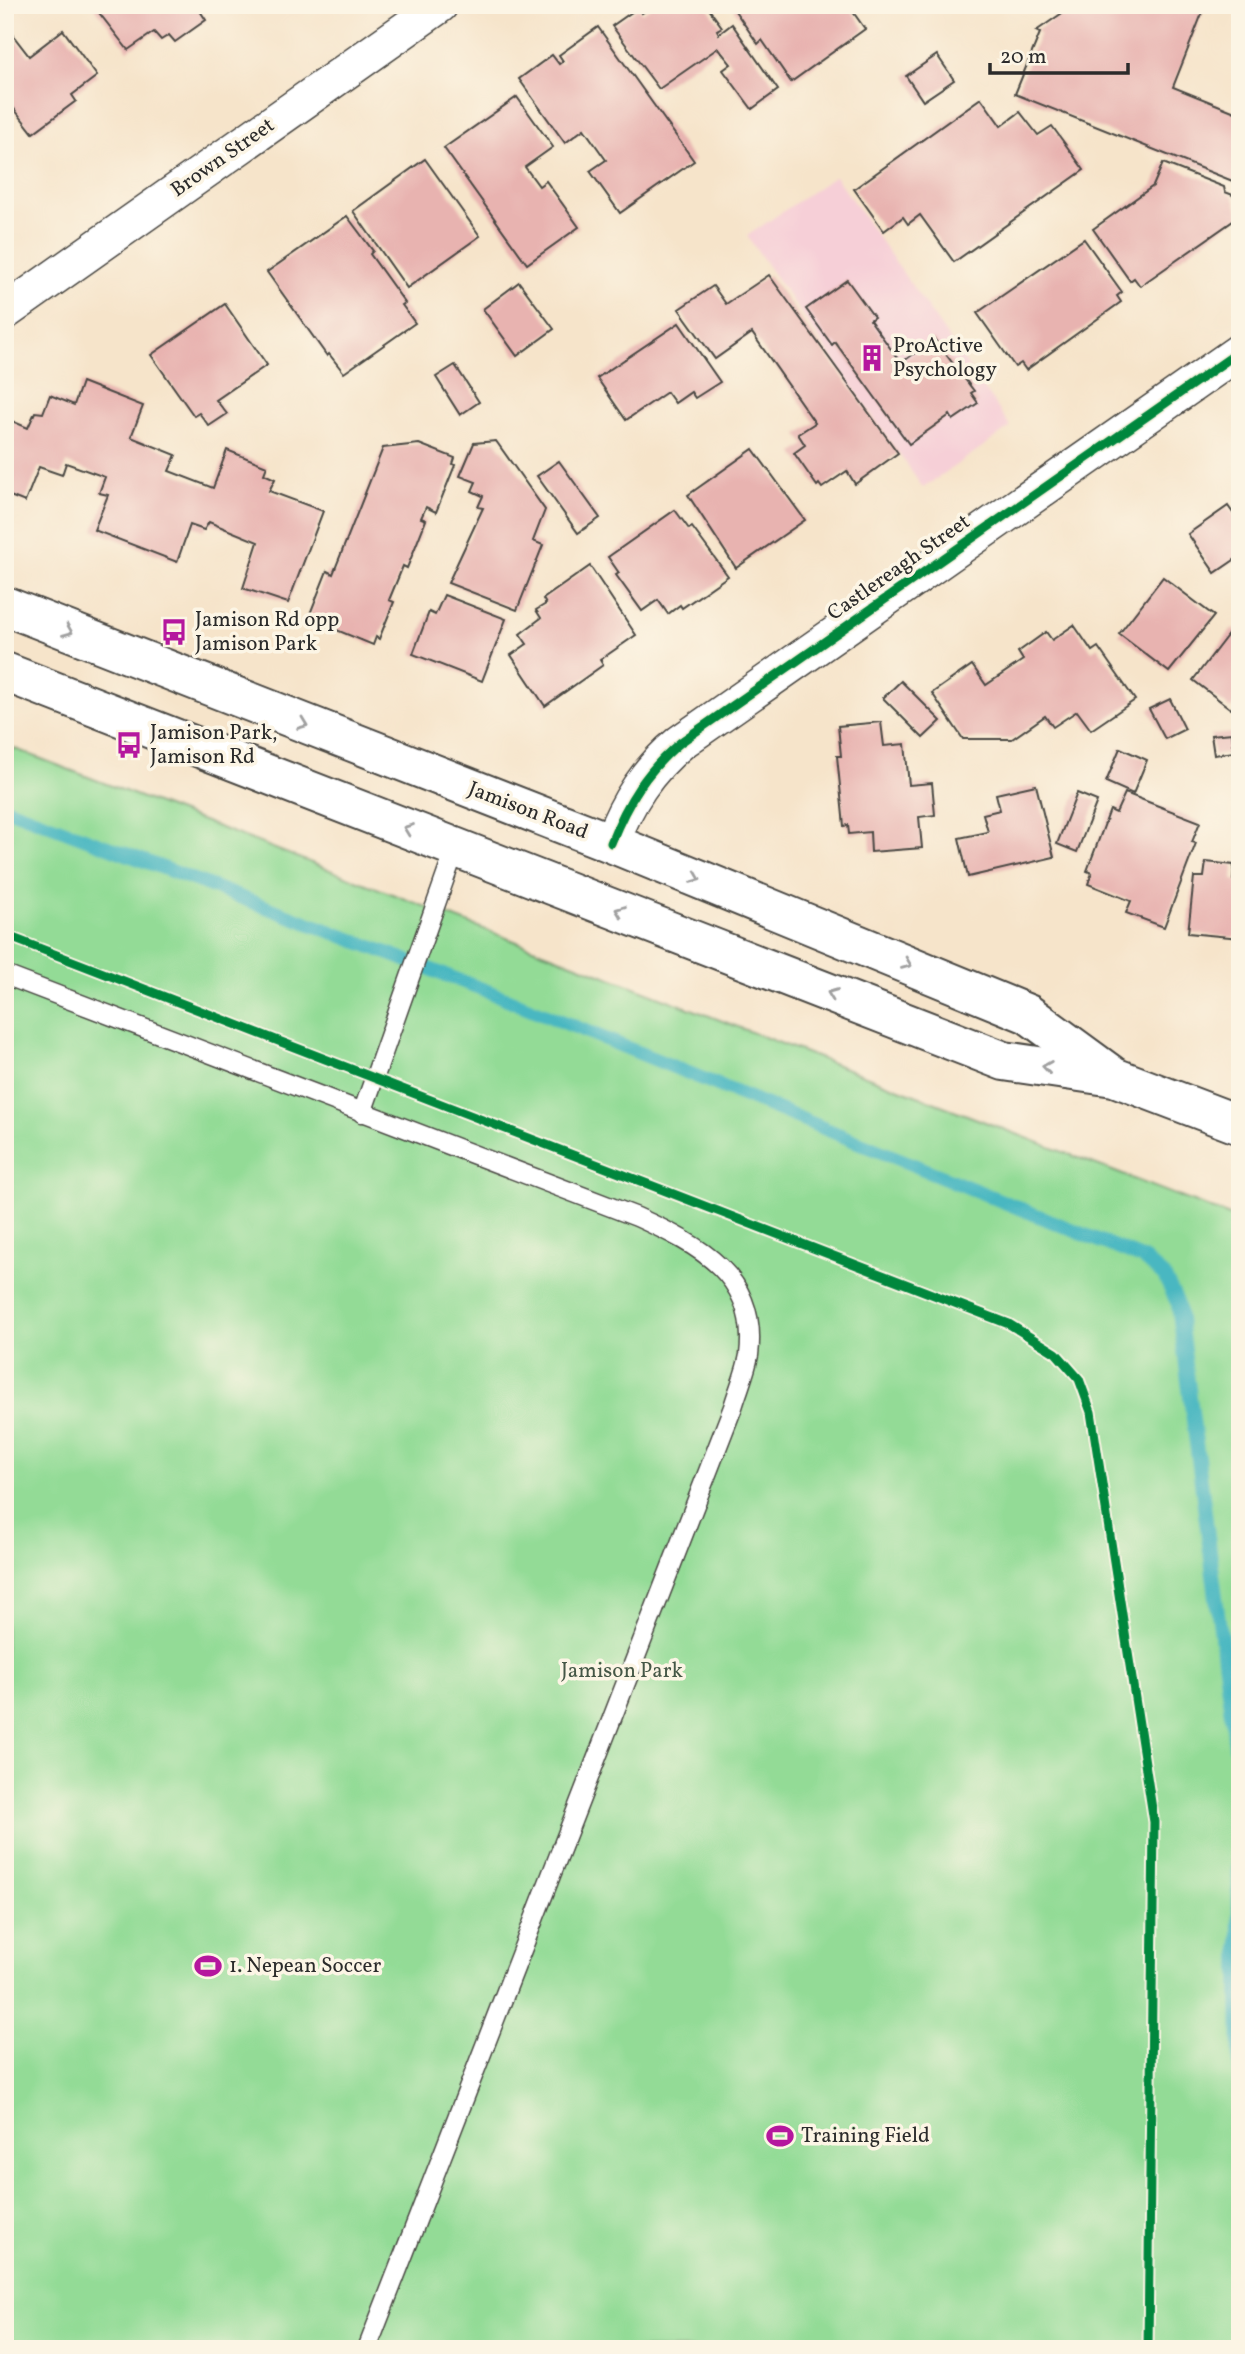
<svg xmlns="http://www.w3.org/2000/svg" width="1245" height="2354" font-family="Vollkorn,serif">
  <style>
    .built { fill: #f6cfd7 }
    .green { fill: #93db96; stroke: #5f8360; stroke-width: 2 }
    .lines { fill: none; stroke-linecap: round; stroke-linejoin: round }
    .stream { stroke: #49b7c1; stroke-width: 14 }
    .building { fill: #e8b3b0 }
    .service-casing { stroke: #494743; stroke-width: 21 }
    .minor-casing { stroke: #494743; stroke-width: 38 }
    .secondary-casing { stroke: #494743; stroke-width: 42 }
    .service { stroke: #fff; stroke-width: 18 }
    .minor { stroke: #fff; stroke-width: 35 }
    .secondary { stroke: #fff; stroke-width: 38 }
    .cycleway-casing { stroke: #fcf5e5; stroke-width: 13 }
    .cycleway { stroke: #00873e; stroke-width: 9 }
    .oneway { stroke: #a0a0a0 }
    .labels { text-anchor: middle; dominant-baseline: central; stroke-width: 7; stroke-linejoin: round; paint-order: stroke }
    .street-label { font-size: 21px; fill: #2b2b2b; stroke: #fcf5e5 }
    .poi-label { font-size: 21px; fill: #2b2b2b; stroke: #fcf5e5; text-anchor: start }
    .park-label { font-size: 21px; fill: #455746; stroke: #fcf5e5 }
  </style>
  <rect width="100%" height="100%" fill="#fcf5e5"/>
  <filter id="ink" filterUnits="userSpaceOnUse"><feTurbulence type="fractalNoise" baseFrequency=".0143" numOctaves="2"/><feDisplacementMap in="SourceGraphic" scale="14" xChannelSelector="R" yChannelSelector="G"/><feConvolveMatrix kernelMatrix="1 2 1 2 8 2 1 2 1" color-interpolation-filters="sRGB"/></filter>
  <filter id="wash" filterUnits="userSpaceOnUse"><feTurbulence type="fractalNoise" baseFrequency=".00686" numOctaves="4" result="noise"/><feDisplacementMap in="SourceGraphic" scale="28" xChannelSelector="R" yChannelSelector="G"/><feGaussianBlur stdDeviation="1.57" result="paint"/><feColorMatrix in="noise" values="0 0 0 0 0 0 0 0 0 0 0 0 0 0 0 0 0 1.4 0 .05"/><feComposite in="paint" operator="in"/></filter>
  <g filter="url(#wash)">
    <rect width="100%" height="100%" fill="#f6e4ca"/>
    <path class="built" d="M835 176 1011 427 923 488 747 236Z"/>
    <path class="green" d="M5 745 1240 1220V2349H5Z"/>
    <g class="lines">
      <path class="stream" d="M5 808 490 992 1144 1259 1164 1276 1178 1304 1238 1767 1240 2094"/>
    </g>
    <g id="blocks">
      <g class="building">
        <path d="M93 5H196L206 20 175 42 169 35 161 40 154 32 128 50Z"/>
        <path d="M654 5H706L722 27 717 30 719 34 732 24 778 90 752 109 723 70 731 64 718 48 659 89 612 26 639 7 642 13Z"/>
        <path d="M731 5H848L865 29 791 82 762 40 758 44Z"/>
        <path d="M1074 5H1167L1175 9 1198 5 1203 11 1173 87 1240 114V184L1015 94 1040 33 1036 31Z"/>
        <path d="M5 25 29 56 63 30 97 76 72 95 76 101 33 133 5 97Z"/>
        <path d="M598 27 694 161 620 213 590 171 606 160 584 129 565 143 519 79 552 55 559 64 563 61 559 55Z"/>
        <path d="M937 55 954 80 923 101 906 76Z"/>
        <path d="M517 97 553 147 525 167 539 186 546 181 579 227 527 264 444 148Z"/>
        <path d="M981 98 1001 126 1020 112 1038 135 1052 126 1084 170 954 262 920 215 908 224 903 217 884 231 854 189Z"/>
        <path d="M425 159 480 236 407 288 353 211Z"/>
        <path d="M1163 163 1224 187 1225 192 1233 195 1240 216 1140 286 1134 278 1130 281 1093 229 1153 186Z"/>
        <path d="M347 216 373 251 370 254 405 303 402 305 415 323 344 373 329 354 327 356 267 272Z"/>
        <path d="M1084 239 1122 292 1117 296 1121 302 1026 370 1021 363 1015 367 977 313Z"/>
        <path d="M769 275 898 453 855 484 847 471 822 488 819 484 817 486 794 453 805 445 798 434 815 423 752 333 715 359 679 309 713 286 726 304Z"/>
        <path d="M847 280 874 317 870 320 901 363 934 339 974 391 971 393 978 403 953 420 950 415 909 444 835 342 832 345 806 309Z"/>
        <path d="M519 282 554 329 517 356 483 309Z"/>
        <path d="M225 304 267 365 216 400 227 414 209 426 199 413 194 416 151 355Z"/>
        <path d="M679 323 720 382 695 398 691 392 675 403 667 392 626 420 597 378Z"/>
        <path d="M455 365 479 402 460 415 436 377Z"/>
        <path d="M82 382 143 406 131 437 176 455 169 471 213 488 227 450 267 466 264 474 275 479 269 491 323 511 288 603 243 588 258 542 209 522 204 530 190 525 177 562 94 530 108 495 99 493 105 477 66 463 62 475 39 467 25 502 5 494V418L28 428 35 412 43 413 50 395 74 405Z"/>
        <path d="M496 441 545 510 533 541 543 545 517 610 448 583 483 508 478 507 483 496 472 491 476 482 460 476 474 443Z"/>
        <path d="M419 444 455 458 453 464 455 465 436 512 426 507 421 518 426 520 407 568 403 566 389 600 394 602 379 639 376 637 373 645 312 620 313 615 310 614 327 571 333 574 383 448Z"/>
        <path d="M753 449 805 520 736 568 688 495Z"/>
        <path d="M559 461 600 518 578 533 537 476Z"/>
        <path d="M1228 506 1240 523V556L1215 573 1188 534Z"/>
        <path d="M675 510 689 529 692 527 728 576 682 608 680 605 668 614 658 600 642 611 616 575 619 573 608 557Z"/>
        <path d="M590 566 636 635 600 660 603 665 545 706 511 655 527 644 520 634 541 618 536 610 546 604 543 599Z"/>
        <path d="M1163 577 1214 616 1169 672 1119 634Z"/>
        <path d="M444 595 506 619 482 681 413 654 429 612 435 615Z"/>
        <path d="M1074 625 1092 651 1098 647 1135 700 1091 730 1077 711 1053 727 1045 716 1012 739H963L932 693 972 665 986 685 1023 660 1018 652 1046 632 1052 640Z"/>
        <path d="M1233 628 1240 634V698L1231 709 1193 680Z"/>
        <path d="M901 681 941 721 923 738 883 698Z"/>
        <path d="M1170 699 1185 729 1165 739 1149 709Z"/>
        <path d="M881 722 884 746 905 744 909 785 932 783 935 815 919 817 922 848 871 852 870 832 849 834 848 825 844 826 837 756H841L838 726Z"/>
        <path d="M1232 733 1234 752 1214 755 1211 735Z"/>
        <path d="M1120 748 1147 760 1133 794 1106 782Z"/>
        <path d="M1036 785 1054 857 968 877 959 838 988 832 983 814 1000 810 996 794Z"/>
        <path d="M1077 793 1097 801 1077 852 1057 844Z"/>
        <path d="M1125 793 1200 822 1192 842 1196 843 1164 927 1126 913 1131 901 1088 884 1092 873 1087 871 1110 810 1116 813Z"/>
        <path d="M1206 862 1234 865 1233 880 1240 881V938L1188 933 1194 877H1204Z"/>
      </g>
    </g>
  </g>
  <g filter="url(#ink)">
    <use href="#blocks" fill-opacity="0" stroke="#494743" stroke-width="2"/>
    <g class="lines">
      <defs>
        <g id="service">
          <path d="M5 975 637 1217C699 1245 759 1276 749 1355 746 1372 738 1390 733 1407L367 2349"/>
          <path d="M362 1113 456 847"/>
        </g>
        <g id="minor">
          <path d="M5 312 440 5"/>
          <path d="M611 843C627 802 647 770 681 742L1240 351"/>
        </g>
        <g id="secondary">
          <path d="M5 606 611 843 1028 1014 1110 1074"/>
          <path d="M5 672 1004 1061 1114 1077 1240 1125"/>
        </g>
      </defs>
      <use href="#service" class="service-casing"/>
      <use href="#minor" class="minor-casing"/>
      <use href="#secondary" class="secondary-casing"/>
      <use href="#service" class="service"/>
      <use href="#minor" class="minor"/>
      <use href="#secondary" class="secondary"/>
      <defs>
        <g id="cycleway">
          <path d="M611 843C627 802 647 770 681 742L1240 351"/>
          <path d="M5 935 1009 1324 1056 1353 1079 1379 1091 1412 1154 1822 1148 2349"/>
        </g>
      </defs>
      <use href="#cycleway" class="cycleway-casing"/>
      <use href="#cycleway" class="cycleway"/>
    </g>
    <defs><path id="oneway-chevron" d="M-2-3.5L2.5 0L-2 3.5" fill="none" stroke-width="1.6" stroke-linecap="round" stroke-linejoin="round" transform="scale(1.75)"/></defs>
    <g class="oneway">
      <use href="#oneway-chevron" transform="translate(68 631) rotate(22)"/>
      <use href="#oneway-chevron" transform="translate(303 724) rotate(21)"/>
      <use href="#oneway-chevron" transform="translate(408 829) rotate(-159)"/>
      <use href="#oneway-chevron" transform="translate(696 878) rotate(22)"/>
      <use href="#oneway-chevron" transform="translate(620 911) rotate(-159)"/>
      <use href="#oneway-chevron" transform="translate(907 964) rotate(22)"/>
      <use href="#oneway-chevron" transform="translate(832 994) rotate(-159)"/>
      <use href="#oneway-chevron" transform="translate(1047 1067) rotate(-172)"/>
    </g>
  </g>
  <defs>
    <symbol id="building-bare" viewBox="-9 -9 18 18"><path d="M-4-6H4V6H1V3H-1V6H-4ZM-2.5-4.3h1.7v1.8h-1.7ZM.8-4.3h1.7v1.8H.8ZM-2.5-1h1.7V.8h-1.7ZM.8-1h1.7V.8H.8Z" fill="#b5179e" stroke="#fcf5e5" stroke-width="2.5" paint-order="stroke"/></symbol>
    <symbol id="bus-bare" viewBox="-9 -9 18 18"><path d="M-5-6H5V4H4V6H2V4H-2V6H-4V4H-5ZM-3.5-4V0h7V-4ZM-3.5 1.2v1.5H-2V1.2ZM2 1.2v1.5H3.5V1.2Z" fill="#b5179e" stroke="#fcf5e5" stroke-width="2.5" paint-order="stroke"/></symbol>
    <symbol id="stadium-bare" viewBox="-9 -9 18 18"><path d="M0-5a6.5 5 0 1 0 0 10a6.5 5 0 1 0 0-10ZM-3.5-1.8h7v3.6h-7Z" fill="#b5179e" stroke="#fcf5e5" stroke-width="2.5" paint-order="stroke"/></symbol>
  </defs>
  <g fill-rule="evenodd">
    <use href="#building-bare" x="853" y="339" width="38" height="38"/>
    <use href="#bus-bare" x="155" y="613" width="38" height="38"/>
    <use href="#bus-bare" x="110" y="726" width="38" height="38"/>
    <use href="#stadium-bare" x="189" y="1947" width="38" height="38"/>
    <use href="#stadium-bare" x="761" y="2117" width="38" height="38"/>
  </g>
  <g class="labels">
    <g class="street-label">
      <text transform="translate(223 158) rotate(-35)">Brown Street</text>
      <text transform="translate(899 568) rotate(-35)">Castlereagh Street</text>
      <text transform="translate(528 811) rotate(21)">Jamison Road</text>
    </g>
    <g class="poi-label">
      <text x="893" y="346">ProActive<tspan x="893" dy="24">Psychology</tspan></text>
      <text x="195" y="620">Jamison Rd opp<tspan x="195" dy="24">Jamison Park</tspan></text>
      <text x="150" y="733">Jamison Park,<tspan x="150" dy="24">Jamison Rd</tspan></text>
      <text x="229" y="1966">1. Nepean Soccer</text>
      <text x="801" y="2136">Training Field</text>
    </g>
    <g class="park-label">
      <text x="622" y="1671">Jamison Park</text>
    </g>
  </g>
  <rect width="1245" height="2354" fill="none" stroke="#fcf5e5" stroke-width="28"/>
  <path d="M990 63v10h138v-10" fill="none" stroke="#2b2b2b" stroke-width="3.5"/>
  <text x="1000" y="63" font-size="21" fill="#2b2b2b" stroke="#fcf5e5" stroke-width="5" paint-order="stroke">20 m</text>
</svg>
